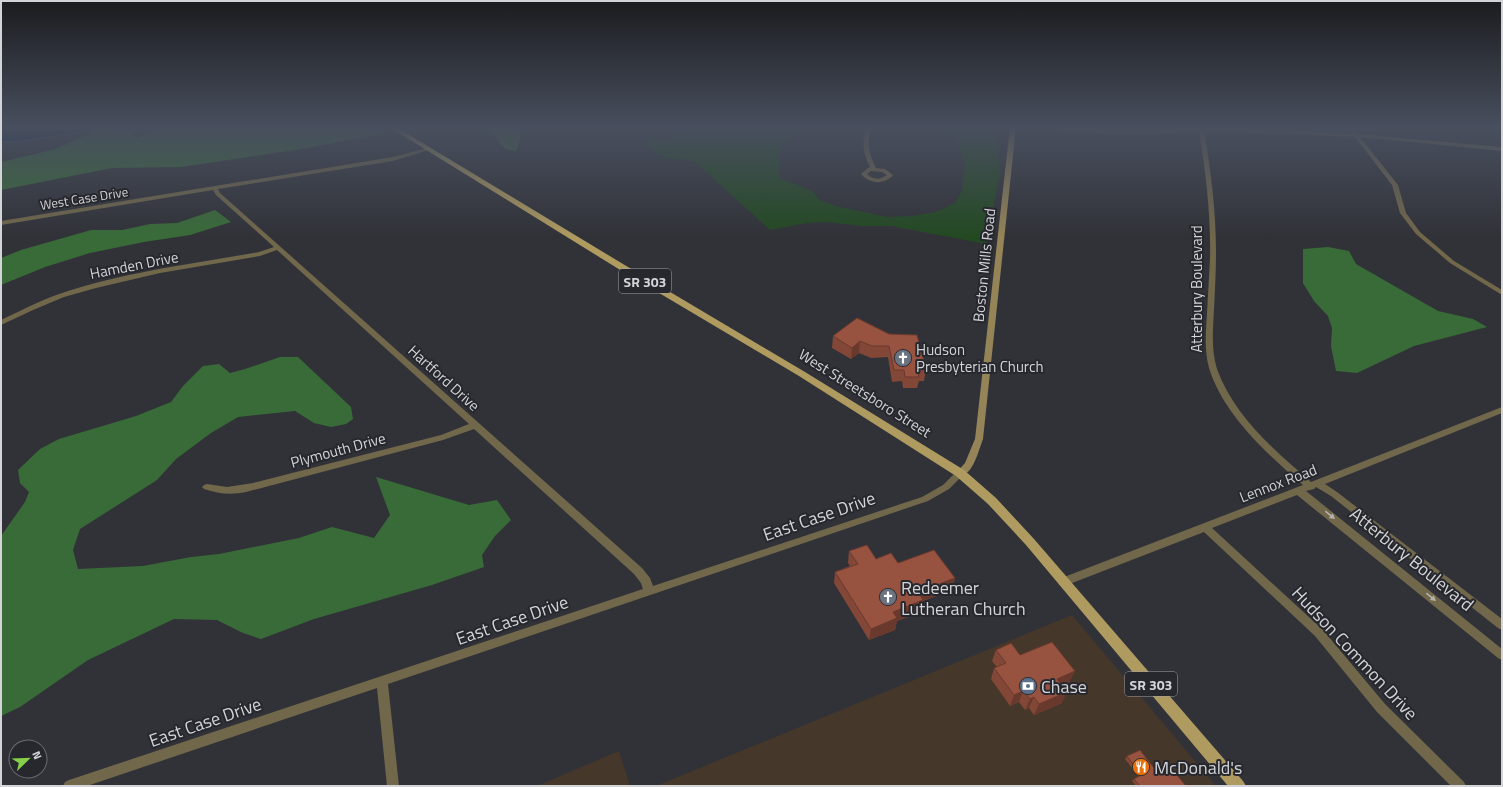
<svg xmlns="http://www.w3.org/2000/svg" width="1503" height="787" font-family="'Titillium Web',sans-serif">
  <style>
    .commercial { fill: #45372a }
    .green { fill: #234922 }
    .forest { fill: #396b38 }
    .water { fill: #031e4f; stroke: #415578 }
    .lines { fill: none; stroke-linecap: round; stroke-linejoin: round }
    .street { fill: #71674b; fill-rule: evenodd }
    .secondary { fill: #948457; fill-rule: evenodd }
    .primary { fill: #af9b60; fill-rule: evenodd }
    .wall { fill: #824737 }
    .shaded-wall { fill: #6a392d }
    .building { fill: #975240; stroke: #6a392d }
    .oneway { fill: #b6b3ae }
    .labels { text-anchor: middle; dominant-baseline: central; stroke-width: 4; stroke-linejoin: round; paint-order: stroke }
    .far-street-label { font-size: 13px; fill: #d3d4d8; stroke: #27282e }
    .shield { fill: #27282e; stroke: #9fa0a5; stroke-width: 1 }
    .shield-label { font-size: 14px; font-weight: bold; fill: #d3d4d8 }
    .street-label { font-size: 15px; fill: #d3d4d8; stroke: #27282e }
    .poi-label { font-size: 15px; fill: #d3d4d8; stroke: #27282e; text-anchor: start }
    .near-street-label { font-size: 18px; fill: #d3d4d8; stroke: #27282e }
    .near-poi-label { font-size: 18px; fill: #d3d4d8; stroke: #27282e; text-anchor: start }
  </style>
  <rect width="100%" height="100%" fill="#313238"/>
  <g class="commercial">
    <path d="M1072 615 1216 786H656Z"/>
    <path d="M619 751 630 786H537Z"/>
  </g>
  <path class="green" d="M686 127H809L781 146 779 168 780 178 812 191 820 200 836 206 887 217 912 216 936 212 955 203 962 191 965 165 954 130 957 127H986L997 139 1000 172 987 240 986 244 891 226H862L826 222 807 223 770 230 694 161 667 158 643 145 650 138 663 140 675 135Z"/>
  <g class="forest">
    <path d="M104 127 129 131 138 138 164 127H367L382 134 295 150 181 167 112 168 1 190V162L56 149Z"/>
    <path d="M490 127H518L521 138 516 151C501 152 497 138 490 127Z"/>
    <path d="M215 210 231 222 190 235 144 242 90 253 45 267 1 285V258L21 250 91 230H122L150 224 177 223Z"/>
    <path d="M1328 247 1349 251 1356 264 1438 311 1473 319 1487 327 1414 346 1357 373 1336 371 1331 346 1332 328 1328 316 1314 301 1303 283V249Z"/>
    <path d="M280 357H298L351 407 353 419 346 424 331 427 314 423 295 411 238 417 211 433 176 459 157 480 80 529 73 550 78 569 143 566 191 557 219 554 299 538 332 527 374 538 390 515 376 477 469 505 497 500 511 520 495 536 482 555 484 567 432 585 314 619 261 639 243 633 217 620 174 619 88 660 20 707 1 716V536L25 502 29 492 20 483 18 470 40 449 59 439 136 416 171 402 183 386 203 366 219 364 230 373 245 369Z"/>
  </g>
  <path class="water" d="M1 127H97L93 130 22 141 1 142Z"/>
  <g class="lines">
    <g class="street">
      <path d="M590 127H616L600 131Z"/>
      <path d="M867 127H872C866 142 869 154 876 168L885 169 893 175C885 185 869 184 861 174L868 168 870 167C863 154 861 141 867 127ZM871 171 882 172 887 175C880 180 873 180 867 174Z"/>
      <path d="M1028 127H1056L1133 130 1199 128V127H1203L1204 128 1225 127 1353 134 1349 127H1354L1358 134 1502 147V151L1360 137 1398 185 1406 213 1420 232 1454 261 1502 290V295L1450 263 1416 234 1400 213 1392 185 1355 137 1225 131H1204C1211 171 1216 211 1216 252 1216 271 1215 290 1214 309 1213 329 1211 350 1217 369 1234 416 1275 451 1311 482L1502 407V413L1325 484 1337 492 1502 619V630L1498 628 1331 496 1316 487 1314 489 1306 491 1502 649V660L1498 658 1297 495 1212 528 1323 630 1385 704 1464 782 1466 786H1451L1377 712 1315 636 1204 532 1067 585 1063 586 1059 585 1058 582 1059 579 1303 485C1267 454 1223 414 1209 368 1204 350 1206 331 1207 313 1208 295 1209 277 1210 259 1211 216 1206 174 1199 131L1133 134 1031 129Z"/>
      <path d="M427 148 432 149 393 161 218 189 220 193 642 568 650 578 653 586 922 497 943 485 957 471H963L964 473 963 475 949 489 928 501 388 684 399 786H387L377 688 87 786H63L65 782 69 780 643 589 641 583 634 574 474 429 443 440 246 492C231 495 219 494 204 489L202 487 204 485 207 484 227 487 253 483 441 435 469 424 277 250 260 256 160 273 96 288 64 297 33 310 1 325V320C20 311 39 301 59 294 124 272 192 264 259 252L274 247 216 195 213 190 1 225V221L393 157Z"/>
    </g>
    <path class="secondary" d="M1010 127H1016L983 439C979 449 972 480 957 475L956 473 965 463 975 439Z"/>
    <path class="primary" d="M389 127H396L623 264 805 372 964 470 996 498 1034 539 1243 781 1246 786H1228L1026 545 988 504 956 476 799 376 617 268Z"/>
  </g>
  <g class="wall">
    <path d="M857 318 926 369 924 381H919L917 388H903L902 381 892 382 888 357 871 358 859 353 851 359 832 348 833 336Z"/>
    <path d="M849 551 876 559 898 563 955 578 952 590 923 601 921 612 897 621 895 630 869 640 834 583 835 572 850 566 848 563Z"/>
    <path d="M996 650 1020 655 1075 671 1069 682 1062 685V703L1034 715 1029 708 1025 710 1019 702 1010 706 991 679 994 668 997 667 992 661Z"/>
    <path d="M1127 756 1154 768 1186 786H1136L1132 781 1134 779 1139 777 1125 759Z"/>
  </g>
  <g class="shaded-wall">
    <path d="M860 341 859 353 851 359 852 348Z"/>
    <path d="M955 578 952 590 923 601 921 612 897 621 895 630 869 640 871 629 918 592Z"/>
    <path d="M1075 671 1069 682 1052 690 1057 679Z"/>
    <path d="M1023 691 1019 702 1010 706 1014 695Z"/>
    <path d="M1067 692 1062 703 1034 715 1039 704Z"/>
    <path d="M1034 697 1029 708 1025 710 1030 699Z"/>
  </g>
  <g class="building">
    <path d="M857 318 889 334 917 335 926 369 917 370 919 377H905L904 370H894L889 346H872L860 341 852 348 833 336Z"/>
    <path d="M867 545 876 559 891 553 898 563 934 550 955 578 918 592 923 600 893 612 897 618 871 629 835 572 858 564 849 551Z"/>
    <path d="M1052 642 1075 671 1057 679 1067 692 1039 704 1034 697 1030 699 1023 691 1014 695 994 668 1006 663 996 650 1011 643 1020 655Z"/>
    <path d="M1140 750 1154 768 1166 762 1186 786H1140L1134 779 1141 775 1127 756Z"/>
  </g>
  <defs><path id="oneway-solid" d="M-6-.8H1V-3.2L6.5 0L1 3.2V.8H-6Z"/></defs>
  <g class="oneway">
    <use href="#oneway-solid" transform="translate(1330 515) rotate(39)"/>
    <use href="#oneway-solid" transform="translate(1431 597) rotate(39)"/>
  </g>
  <linearGradient id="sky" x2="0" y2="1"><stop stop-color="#1b1c1f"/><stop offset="0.54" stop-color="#484f5e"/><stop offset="1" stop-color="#484f5e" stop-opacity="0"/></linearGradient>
  <rect width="1503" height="237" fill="url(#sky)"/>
  <defs>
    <symbol id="church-disc" viewBox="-11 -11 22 22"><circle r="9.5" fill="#6b7280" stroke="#27282e"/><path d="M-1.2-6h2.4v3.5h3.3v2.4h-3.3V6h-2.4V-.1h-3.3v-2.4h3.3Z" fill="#fff"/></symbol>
    <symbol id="bank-disc" viewBox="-11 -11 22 22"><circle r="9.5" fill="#5c6f8a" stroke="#27282e"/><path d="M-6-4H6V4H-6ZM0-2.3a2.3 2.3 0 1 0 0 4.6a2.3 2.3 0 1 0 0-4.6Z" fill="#fff"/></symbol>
    <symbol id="restaurant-disc" viewBox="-11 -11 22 22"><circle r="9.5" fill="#e8710a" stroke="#27282e"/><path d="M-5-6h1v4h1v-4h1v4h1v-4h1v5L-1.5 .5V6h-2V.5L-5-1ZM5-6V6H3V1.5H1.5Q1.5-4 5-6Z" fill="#fff"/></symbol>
  </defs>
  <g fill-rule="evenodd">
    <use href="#church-disc" x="893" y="348" width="20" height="20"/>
    <use href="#church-disc" x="878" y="587" width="20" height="20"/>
    <use href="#bank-disc" x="1018" y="676" width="20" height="20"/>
    <use href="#restaurant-disc" x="1131" y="757" width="20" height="20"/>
  </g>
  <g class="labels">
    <g class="far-street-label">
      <text transform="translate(84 198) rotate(-9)">West Case Drive</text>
    </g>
    <g class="shield">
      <rect x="619" y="269" width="52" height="24" rx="3"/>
      <rect x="1125" y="672" width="52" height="24" rx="3"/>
    </g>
    <g class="shield-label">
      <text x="645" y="281">SR 303</text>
      <text x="1151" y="684">SR 303</text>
    </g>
    <g class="street-label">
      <text transform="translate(134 265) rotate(-11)">Hamden Drive</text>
      <text transform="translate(984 265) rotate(-84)">Boston Mills Road</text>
      <text transform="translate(1196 289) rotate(-90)">Atterbury Boulevard</text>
      <text transform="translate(444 378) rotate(42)">Hartford Drive</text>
      <text transform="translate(865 393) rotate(32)">West Streetsboro Street</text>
      <text transform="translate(338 450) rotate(-15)">Plymouth Drive</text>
      <text transform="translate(1278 483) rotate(-21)">Lennox Road</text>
    </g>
    <g class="poi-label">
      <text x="916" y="349">Hudson<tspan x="916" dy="17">Presbyterian Church</tspan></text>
    </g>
    <g class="near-street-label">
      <text transform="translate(819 516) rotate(-19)">East Case Drive</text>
      <text transform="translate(1412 559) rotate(39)">Atterbury Boulevard</text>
      <text transform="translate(512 620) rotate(-19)">East Case Drive</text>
      <text transform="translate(1355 653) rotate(47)">Hudson Common Drive</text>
      <text transform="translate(205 722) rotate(-19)">East Case Drive</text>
    </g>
    <g class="near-poi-label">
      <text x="901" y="587">Redeemer<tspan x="901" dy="21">Lutheran Church</tspan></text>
      <text x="1041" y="686">Chase</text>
      <text x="1154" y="767">McDonald's</text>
    </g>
  </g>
  <rect width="1503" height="787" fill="none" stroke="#d3d4d8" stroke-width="4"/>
  <g transform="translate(28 759) rotate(67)"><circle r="19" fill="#27282e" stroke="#6c6d72"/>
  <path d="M0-3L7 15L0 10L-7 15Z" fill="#86cf4b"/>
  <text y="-6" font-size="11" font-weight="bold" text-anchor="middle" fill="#d3d4d8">N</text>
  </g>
</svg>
